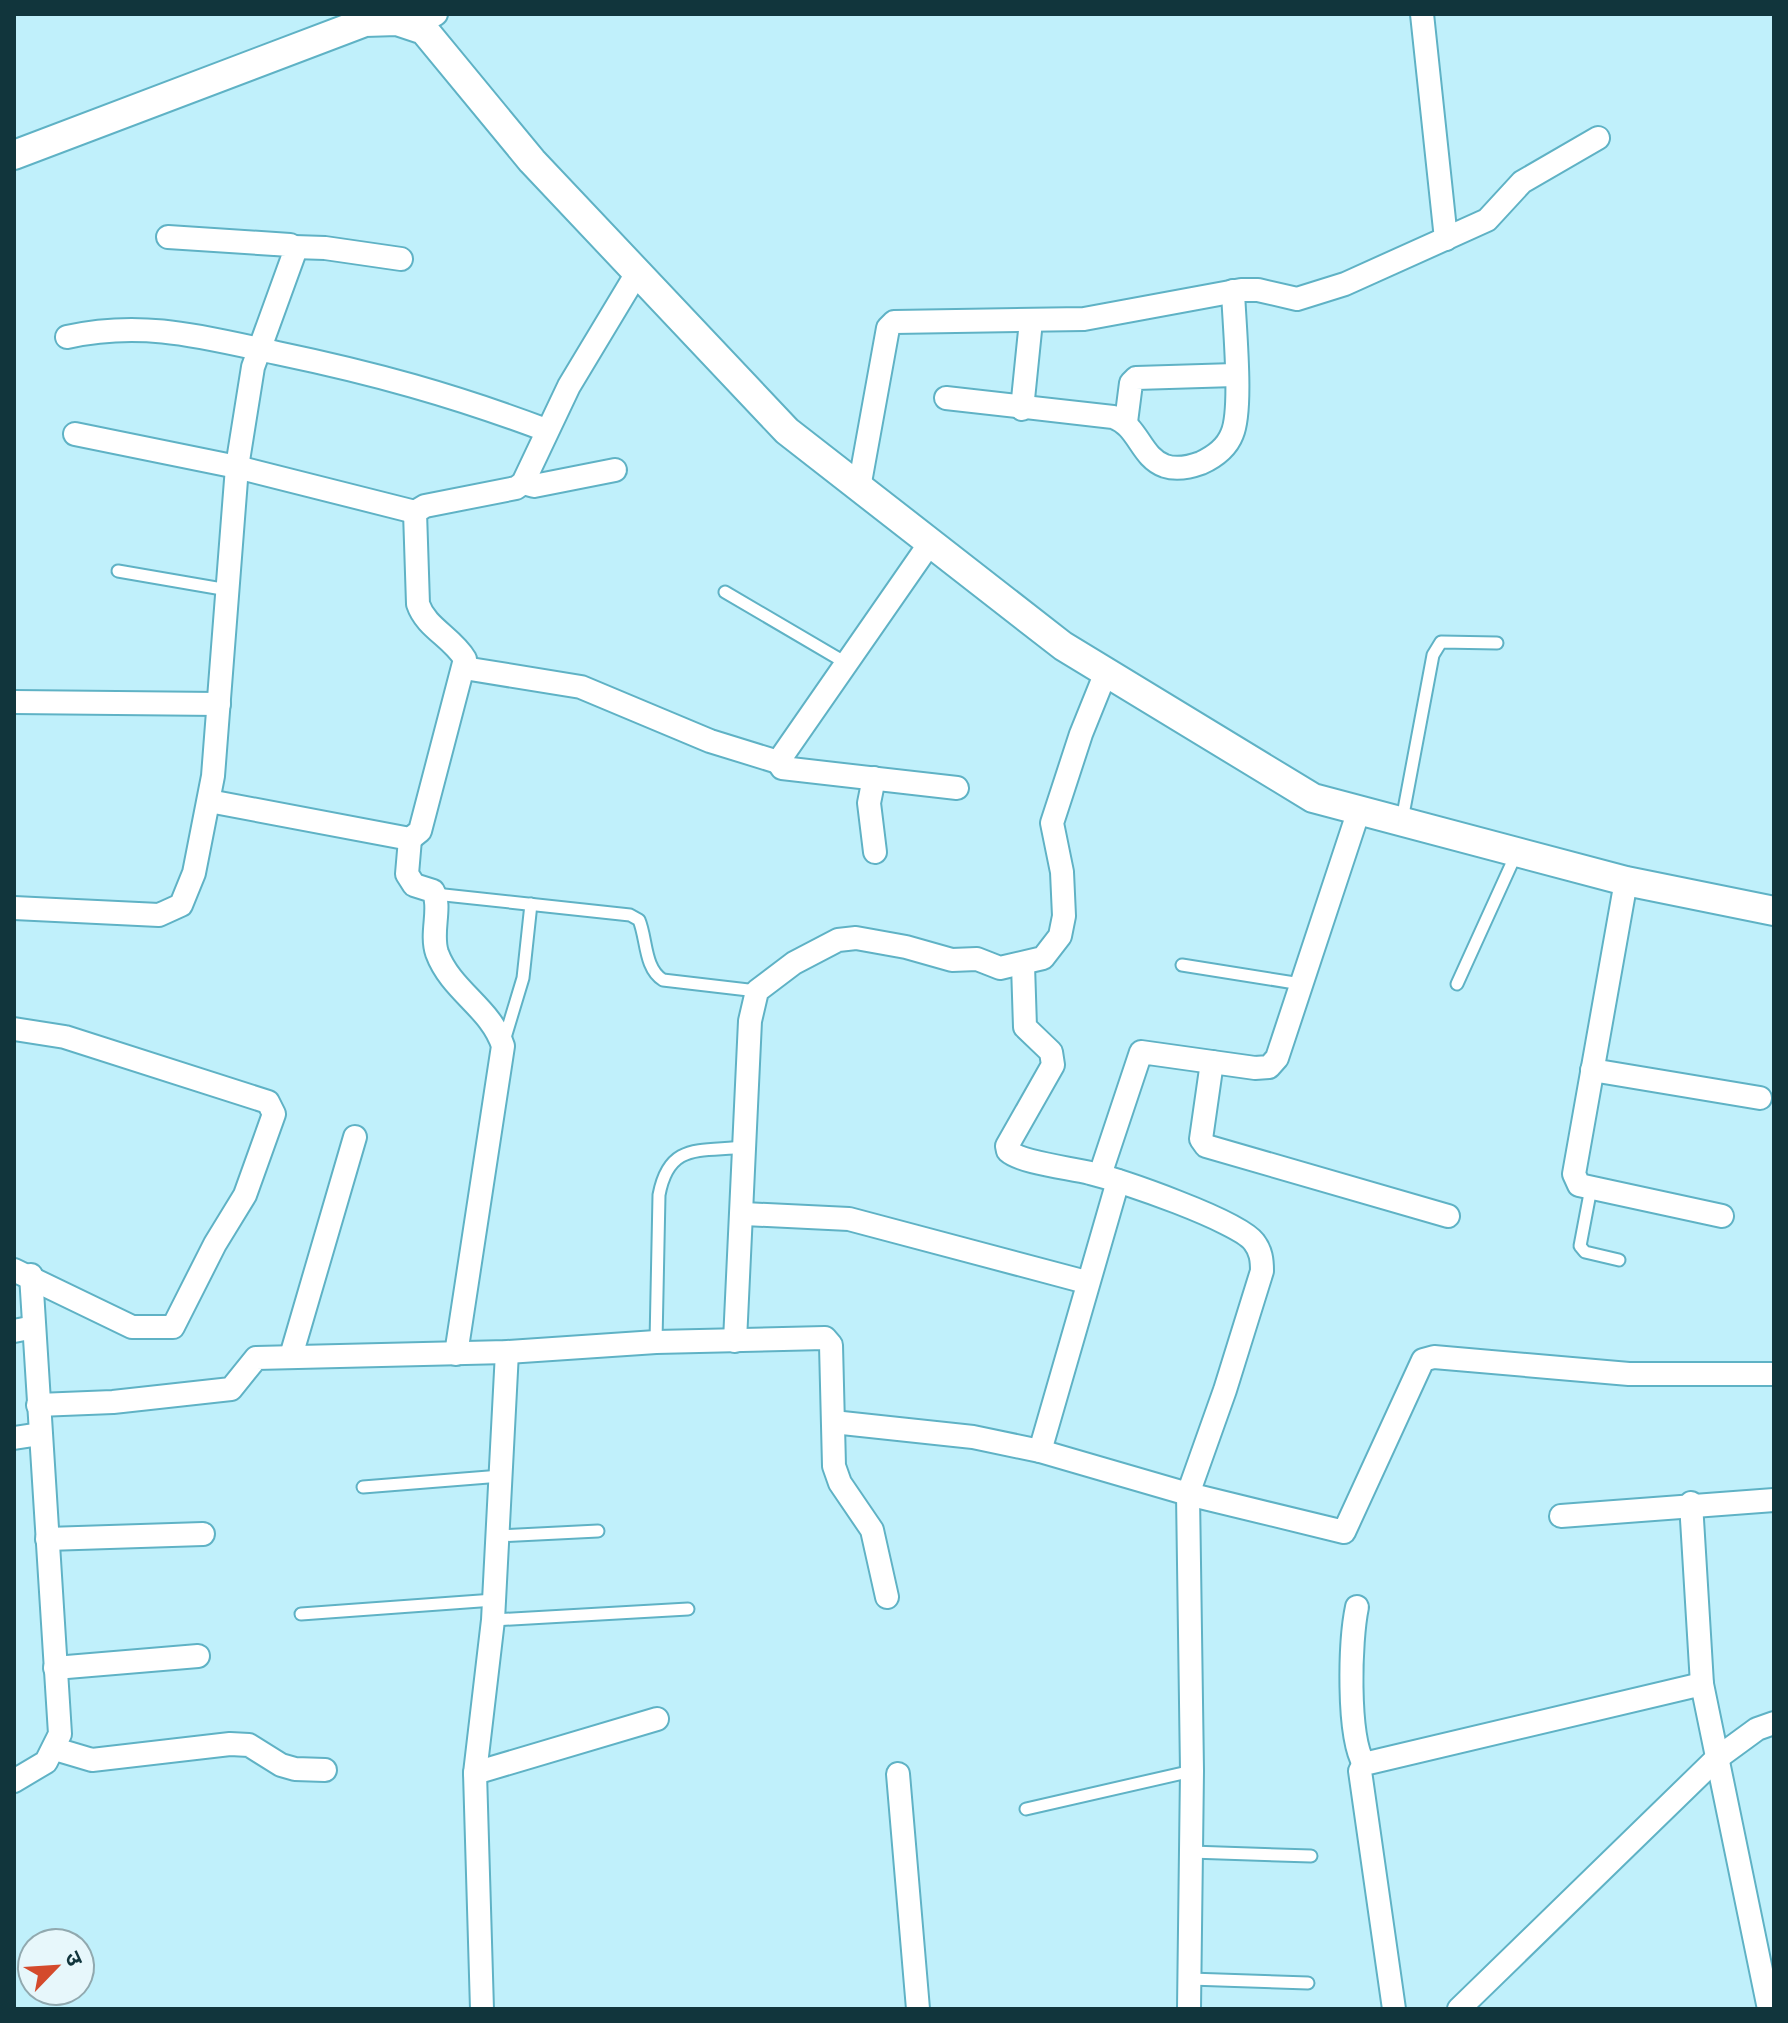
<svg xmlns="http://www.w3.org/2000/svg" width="1788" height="2023" font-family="'Public Sans','Noto Sans Devanagari',sans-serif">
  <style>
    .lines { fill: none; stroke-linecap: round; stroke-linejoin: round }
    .service-casing { stroke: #5fb2c5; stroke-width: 15 }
    .minor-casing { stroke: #5fb2c5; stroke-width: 26 }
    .tertiary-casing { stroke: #5fb2c5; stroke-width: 32 }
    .service { stroke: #fff; stroke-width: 11 }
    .minor { stroke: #fff; stroke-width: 22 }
    .tertiary { stroke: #fff; stroke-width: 28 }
  </style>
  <rect width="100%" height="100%" fill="#c0f0fb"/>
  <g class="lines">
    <defs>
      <g id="service">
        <path d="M118 571 228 590"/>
        <path d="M725 592 846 663"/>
        <path d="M1402 820 1433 655 1441 642 1497 643"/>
        <path d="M435 894 630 915 639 920C647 939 644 968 663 980L757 991"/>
        <path d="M1182 965 1301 984"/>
        <path d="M1457 984 1517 852"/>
        <path d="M504 1041 523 978 531 904"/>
        <path d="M1591 1188 1580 1246 1585 1252 1619 1260"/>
        <path d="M656 1342 659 1195C669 1142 699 1152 745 1147"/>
        <path d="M363 1487 501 1476"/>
        <path d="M497 1536 598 1531"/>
        <path d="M301 1614 494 1600"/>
        <path d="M493 1620 688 1609"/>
        <path d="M1026 1809 1192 1771"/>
        <path d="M1191 1852 1311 1856"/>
        <path d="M1190 1979 1308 1983"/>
      </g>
      <g id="minor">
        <path d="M1422 14 1446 239"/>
        <path d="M414 26 436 14"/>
        <path d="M294 247 325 248 401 259"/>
        <path d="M67 337C143 320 203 337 277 353 373 373 453 395 546 430"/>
        <path d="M946 398 1113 417C1139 426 1140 457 1165 466 1177 470 1190 467 1201 463 1214 457 1227 447 1232 434 1243 409 1234 323 1233 291"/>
        <path d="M1022 409 1031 321"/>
        <path d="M1126 422 1131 383 1136 378 1235 375"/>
        <path d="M75 434 237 467 415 512"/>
        <path d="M523 483 534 486 615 470"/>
        <path d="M859 488 888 328 894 322 1084 319 1241 290H1258L1297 299 1345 284 1487 220 1522 182 1598 138"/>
        <path d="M930 543 778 762 782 768 957 788"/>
        <path d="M464 668 581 687 710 741 778 762"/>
        <path d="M14 702 219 704"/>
        <path d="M874 778 869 803 875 852"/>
        <path d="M209 801 410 839 420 831 465 659C452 637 426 628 418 604L415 512 425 506 516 488 523 483 569 386 637 273"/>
        <path d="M410 839 407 874 414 885 433 891C442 907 430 932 437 953 451 991 491 1008 503 1046L456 1354"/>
        <path d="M1626 881 1574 1174 1579 1185 1722 1216"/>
        <path d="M14 908 159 915 181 905 194 873 213 776 237 467 253 367 294 254 290 245 168 237"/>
        <path d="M1023 965 1025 1027 1051 1052 1053 1065 1007 1146 1008 1151C1021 1163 1071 1168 1090 1173 1120 1180 1239 1221 1254 1242 1261 1251 1262 1260 1262 1271L1225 1390 1188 1494 1192 1771 1189 2009"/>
        <path d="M14 1029 65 1037 268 1102 274 1114 245 1195 215 1244 173 1327H132L14 1270"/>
        <path d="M1212 1062 1201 1139 1206 1146 1448 1216"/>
        <path d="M1592 1070 1760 1098"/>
        <path d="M1100 1175 1141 1052 1255 1068 1269 1067 1277 1058 1359 810"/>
        <path d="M744 1214 849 1219 1086 1282"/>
        <path d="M14 1331 34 1327"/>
        <path d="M735 1341 750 1021 757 991 794 963 838 940 856 938 906 947 952 960 977 959 1000 968 1043 958 1060 936 1064 916 1062 872 1052 823 1081 734 1106 672"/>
        <path d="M291 1356 355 1137"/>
        <path d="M38 1405 113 1402 231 1389 256 1358 507 1352 656 1342 825 1338 831 1345 834 1466 840 1483 872 1530 887 1597"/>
        <path d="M833 1422 973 1437 1040 1451 1188 1494 1344 1532 1423 1360 1434 1357 1629 1374H1774"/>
        <path d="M14 1438 40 1434"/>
        <path d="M1040 1451 1118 1181"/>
        <path d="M1691 1503 1702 1684 1769 2009"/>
        <path d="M1561 1516 1774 1500"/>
        <path d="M47 1539 203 1534"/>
        <path d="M1357 1607C1350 1640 1347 1736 1364 1764"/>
        <path d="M55 1668 198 1656"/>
        <path d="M55 1749 92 1760 230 1744 249 1745 281 1765 295 1769 325 1770"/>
        <path d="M475 1773 657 1719"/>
        <path d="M898 1774 918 2009"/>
        <path d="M14 1781 46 1762 60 1734 31 1275"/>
        <path d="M482 2009 475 1773 493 1620 507 1352"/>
        <path d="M1394 2009 1360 1771 1364 1764 1702 1684"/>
        <path d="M1459 2009 1716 1759 1757 1729 1774 1723"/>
      </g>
      <path id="tertiary" d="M14 155 365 22 397 21 424 30 532 161 787 431 1063 646 1313 798 1626 881 1774 911"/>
    </defs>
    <use href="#service" class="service-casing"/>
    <use href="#minor" class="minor-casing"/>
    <use href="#tertiary" class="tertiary-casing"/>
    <use href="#service" class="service"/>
    <use href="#minor" class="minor"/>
    <use href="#tertiary" class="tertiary"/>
  </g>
  <rect width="1788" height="2023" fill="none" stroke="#11353c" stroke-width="32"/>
  <g transform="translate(56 1967) rotate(65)"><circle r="38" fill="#e7f7fb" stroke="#91a9af" stroke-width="2"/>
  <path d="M0-6L14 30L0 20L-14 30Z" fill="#d44a2c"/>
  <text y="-12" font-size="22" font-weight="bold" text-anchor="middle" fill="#11353c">उ</text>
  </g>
</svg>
